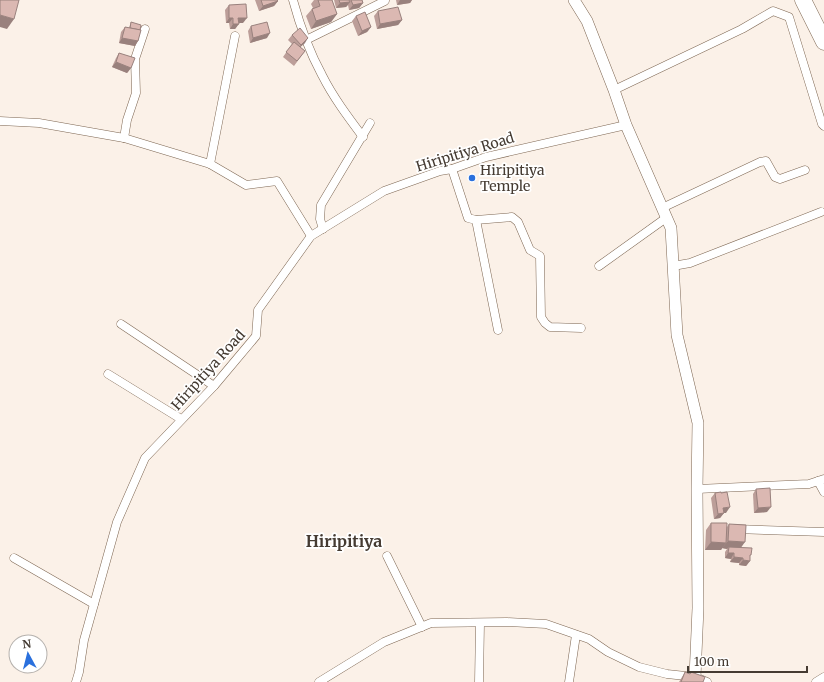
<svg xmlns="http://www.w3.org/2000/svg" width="824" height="682" font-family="Merriweather,serif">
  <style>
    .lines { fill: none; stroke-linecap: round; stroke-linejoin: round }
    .minor-casing { stroke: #7e6753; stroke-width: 9 }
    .tertiary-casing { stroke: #7e6753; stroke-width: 12 }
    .motorway-casing { stroke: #7e6753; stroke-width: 17 }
    .minor { stroke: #fff; stroke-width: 8 }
    .tertiary { stroke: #fff; stroke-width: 11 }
    .motorway { stroke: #fff; stroke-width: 16 }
    .wall { fill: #bc9e99 }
    .shaded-wall { fill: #99817d }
    .building { fill: #dbb8b2; stroke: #99817d }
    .poi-dot { fill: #2a70dd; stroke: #fff; stroke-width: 1.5 }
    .labels { text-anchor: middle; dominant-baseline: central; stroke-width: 3.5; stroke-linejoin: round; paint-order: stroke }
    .street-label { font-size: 14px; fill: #453b32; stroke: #fff }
    .poi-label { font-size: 14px; fill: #453b32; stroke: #fff; text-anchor: start }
    .quarter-label { font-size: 16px; font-weight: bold; fill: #453b32; stroke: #fff }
  </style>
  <rect width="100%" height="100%" fill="#fbf1e8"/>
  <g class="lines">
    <defs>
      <g id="minor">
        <path d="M293 0C300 26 309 51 322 75 333 97 348 117 363 137"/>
        <path d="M306 40 385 1V0"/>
        <path d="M614 90 742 29 773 11 789 17 822 124 824 126"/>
        <path d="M0 121 39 123 124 138 210 164 246 185 277 181 311 236"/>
        <path d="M124 138 127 120 136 93 135 59 145 29"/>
        <path d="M210 164 235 36"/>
        <path d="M452 169 468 218 476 220 512 217 518 222 530 250 540 256 541 317 545 323 550 327 581 328"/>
        <path d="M662 208 760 162 766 161 775 177 780 179 805 170"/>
        <path d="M476 220 498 330"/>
        <path d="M323 229 320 219 321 205 370 123"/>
        <path d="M599 266 666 218"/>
        <path d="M673 266 690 263 821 212"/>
        <path d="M121 324 214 386"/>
        <path d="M108 374 181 419"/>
        <path d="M818 481 824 492"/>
        <path d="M697 489 809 484 824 479"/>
        <path d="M735 529 824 532"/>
        <path d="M387 556 422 627"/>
        <path d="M14 558 94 604"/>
        <path d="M76 682 79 672 84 640 117 522 145 458 214 386 256 336 258 310 311 236 384 191 440 171 452 169 486 157 626 125"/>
        <path d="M319 682 384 642 431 623 507 622 546 624 589 639 608 652 639 667 667 674 695 677 707 682"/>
        <path d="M479 682 480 623"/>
        <path d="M569 682 576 635"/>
        <path d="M816 682 824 677"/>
      </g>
      <path id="tertiary" d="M574 0 587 21 614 90 626 125 671 228 677 335 698 423 697 489 698 608 695 677"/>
      <path id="motorway" d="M803 0 824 42"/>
    </defs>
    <use href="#minor" class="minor-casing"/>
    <use href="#tertiary" class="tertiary-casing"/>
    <use href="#motorway" class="motorway-casing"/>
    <use href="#minor" class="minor"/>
    <use href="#tertiary" class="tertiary"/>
    <use href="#motorway" class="motorway"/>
  </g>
  <g class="wall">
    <path d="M255 0H277L278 1 274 6 259 11Z"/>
    <path d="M314 0H332L337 14 331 22 311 29 306 16 312 9 313 8 311 4Z"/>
    <path d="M334 0H362L363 3 359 8 349 10 348 5 346 7 336 8Z"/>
    <path d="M396 0H412L410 3 397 5Z"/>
    <path d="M229 5 243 23H239L235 29H230L229 23H226L225 10Z"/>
    <path d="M378 11 402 20 398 25 377 29 374 16Z"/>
    <path d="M356 16 371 27 367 32 358 36 352 21Z"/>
    <path d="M131 22 140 30 138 41 135 46 119 43 121 32 125 27 129 28Z"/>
    <path d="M251 26 267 38 250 43 248 31Z"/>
    <path d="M292 35 305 43 300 47 305 51 294 66 283 57 292 44 288 40Z"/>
    <path d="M119 53 131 68 127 73 112 67 116 58Z"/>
    <path d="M756 489 767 512 754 513 753 494Z"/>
    <path d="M715 493H721L726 513H724L720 518 714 519 711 498Z"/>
    <path d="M711 523 727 527 729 524 741 548 750 557V561L746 566 739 565V563L730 562 731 559 725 558V552L727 549 722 548 721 550H705L706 530Z"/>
    <path d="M685 672 690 674 691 672 703 682H679Z"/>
  </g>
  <g class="shaded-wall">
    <path d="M400 0H412L410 3 397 5Z"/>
    <path d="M278 1 274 6 259 11 263 6Z"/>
    <path d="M350 2 346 7 336 8 340 3Z"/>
    <path d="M363 3 359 8 349 10 353 5Z"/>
    <path d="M337 14 331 22 311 29 316 21Z"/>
    <path d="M0 15 14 19 7 29 0 27Z"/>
    <path d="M229 18H233L229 23H226Z"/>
    <path d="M238 18H247L243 23H235Z"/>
    <path d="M402 20 398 25 377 29 380 24Z"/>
    <path d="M233 24H239L235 29H230Z"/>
    <path d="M371 27 367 32 358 36 362 31Z"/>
    <path d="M270 33 267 38 250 43 253 38Z"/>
    <path d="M122 38 138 41 135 46 119 43Z"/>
    <path d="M308 38 305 43 297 50 301 45Z"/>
    <path d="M116 62 131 68 127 73 112 67Z"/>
    <path d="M730 507 726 513H724L720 518 714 519 718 514 723 508Z"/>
    <path d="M771 507 767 512 754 513 758 508Z"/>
    <path d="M728 541 745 542 740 549 729 547 727 549 722 548Z"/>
    <path d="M711 542 726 543 721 550H705Z"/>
    <path d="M728 553H734L731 559 725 558Z"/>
    <path d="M734 557 743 558 739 563 730 562Z"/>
    <path d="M743 560 750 561 746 566 739 565Z"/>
  </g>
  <g class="building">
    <path d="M0 0H19L14 19 0 15Z"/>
    <path d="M261 0H277L278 1 263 6Z"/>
    <path d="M318 0H332L337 14 316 21 312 9 320 6Z"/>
    <path d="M339 0H349L350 2 340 3Z"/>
    <path d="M351 0H362L363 3 353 5Z"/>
    <path d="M246 4 247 18H238L239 24H233V18H229V5Z"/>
    <path d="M398 7 402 20 380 24 378 11Z"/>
    <path d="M365 12 371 27 362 31 356 16Z"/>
    <path d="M131 22 141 25 140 30 130 28Z"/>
    <path d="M267 22 270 33 253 38 251 26Z"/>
    <path d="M125 27 141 30 138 41 122 38Z"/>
    <path d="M300 28 308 38 301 45 292 35Z"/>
    <path d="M294 42 305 51 297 61 286 52Z"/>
    <path d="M119 53 135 58 131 68 116 62Z"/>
    <path d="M770 488 771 507 758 508 756 489Z"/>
    <path d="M721 492V493L727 492 730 507 723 508 724 513 718 514 715 493Z"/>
    <path d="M711 523H727L726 543 711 542Z"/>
    <path d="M729 524 746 525 745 542 728 541Z"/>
    <path d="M729 547 752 548 751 555H750V561L743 560V558L734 557V553H728Z"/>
    <path d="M685 672 690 674 691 672 705 677 703 682H681Z"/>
  </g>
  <circle class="poi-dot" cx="472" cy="178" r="4"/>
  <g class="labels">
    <g class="street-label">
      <text transform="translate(465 152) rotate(-17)">Hiripitiya Road</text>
      <text transform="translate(208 370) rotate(-48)">Hiripitiya Road</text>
    </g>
    <g class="poi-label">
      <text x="480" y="170">Hiripitiya<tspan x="480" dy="16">Temple</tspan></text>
    </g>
    <g class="quarter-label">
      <text x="344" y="541">Hiripitiya</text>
    </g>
  </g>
  <g transform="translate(28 654) rotate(353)"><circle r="19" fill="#ffffff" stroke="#b5b1ad"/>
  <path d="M0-3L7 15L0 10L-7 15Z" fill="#2a70dd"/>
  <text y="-6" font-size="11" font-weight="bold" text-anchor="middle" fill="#453b32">N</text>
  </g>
  <path d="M688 666v6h119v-6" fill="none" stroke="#453b32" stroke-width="2"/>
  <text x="694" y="666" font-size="12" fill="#453b32" stroke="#ffffff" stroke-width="3" paint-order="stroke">100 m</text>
</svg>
